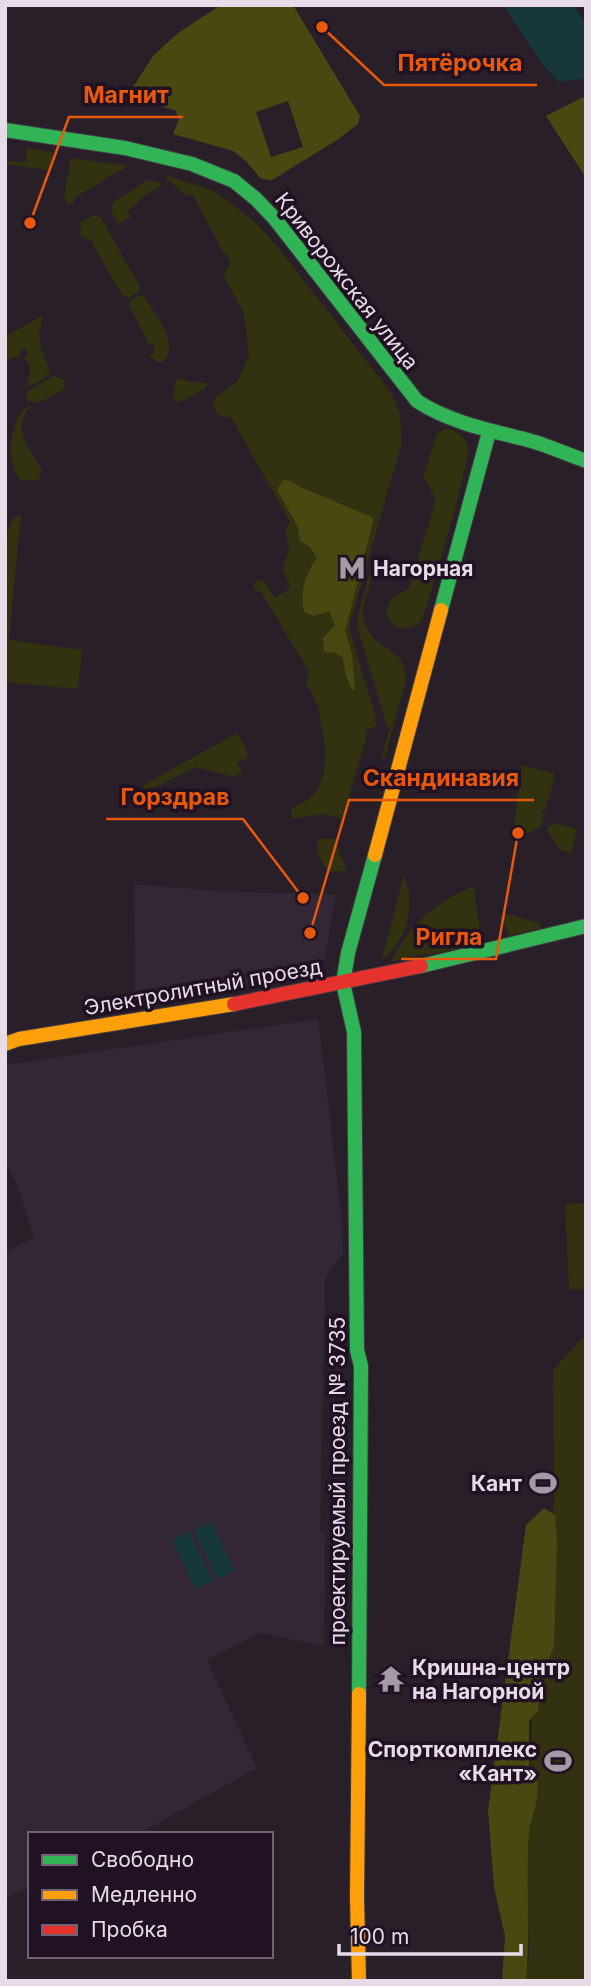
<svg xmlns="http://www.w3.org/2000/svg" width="591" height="1986" font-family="Inter,sans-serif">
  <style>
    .commercial { fill: #332736 }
    .green { fill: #323211 }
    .forest { fill: #484910; fill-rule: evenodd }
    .water { fill: #16383b }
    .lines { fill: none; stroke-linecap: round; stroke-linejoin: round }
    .fast-casing { stroke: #433b44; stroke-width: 16 }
    .slow-casing { stroke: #433b44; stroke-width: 16 }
    .jam-casing { stroke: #433b44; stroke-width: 16 }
    .fast { stroke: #30b455; stroke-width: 14 }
    .slow { stroke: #ff9f0a; stroke-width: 14 }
    .jam { stroke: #e5322d; stroke-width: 14 }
    .labels { text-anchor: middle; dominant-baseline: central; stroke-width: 7; stroke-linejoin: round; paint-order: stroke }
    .street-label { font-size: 21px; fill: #e6dbe7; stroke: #211223 }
    .poi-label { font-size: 21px; font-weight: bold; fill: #e6dbe7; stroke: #211223; text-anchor: start }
    .leader { fill: none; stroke: #e8590c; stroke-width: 2.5 }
    .callout-dot { fill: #e8590c; stroke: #211223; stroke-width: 2.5 }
    .callout-label { font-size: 23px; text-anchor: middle; font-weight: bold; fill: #e8590c; stroke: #211223; stroke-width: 7; stroke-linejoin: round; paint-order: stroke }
  </style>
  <rect width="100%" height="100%" fill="#281f29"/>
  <g class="commercial">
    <path d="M134 884 217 891 336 895 327 946 322 964 311 973 135 1003Z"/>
    <path d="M318 1019 341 1210 343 1254 331 1269 325 1280 320 1532H325L324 1646 261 1633 207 1660 257 1768 138 1834H30V1886L5 1898V1252L34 1238 18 1187 5 1162V1065Z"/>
  </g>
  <g class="green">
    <path d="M27 148 53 152 50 170 5 164V160L25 163Z"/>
    <path d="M71 158 128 166 74 198V202L69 205 64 198Z"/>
    <path d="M168 176 214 191 254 221 277 246 392 394 400 415 402 442 350 623V631L376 718V726L366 730V740L342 818 322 814 292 819 291 808C328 797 328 760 322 729 320 720 320 710 316 702 313 695 309 689 306 682L309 671 261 592 255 590 253 586 257 580 264 581 275 598 289 589 290 584 282 570 289 549 285 530 290 522 231 417C221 418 216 414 213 405L216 397 238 381 249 355 244 313 224 277 226 269 231 264 226 253 224 254 193 195 186 196 165 177Z"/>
    <path d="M148 180 158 182 161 186 138 200 139 203 127 210 131 217 119 224 111 211 113 202Z"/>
    <path d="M94 215 101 218 140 287 138 292 129 298 122 295 91 241 83 238 80 234 81 222Z"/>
    <path d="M140 295 145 297C155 315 181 344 163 362H156L149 355 154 354V345L149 344 129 306 130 301Z"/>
    <path d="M43 315 39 335 41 348 50 371 42 380 26 387C28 375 36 370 24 358L28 353 25 348 20 351V357H14L5 362V337Z"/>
    <path d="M54 376 64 380 65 388 39 403 28 401 26 394 28 391Z"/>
    <path d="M177 378 195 383 197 381 207 384 205 389 178 403 172 396Z"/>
    <path d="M28 406H31C10 428 30 449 42 470L39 479 33 481 21 480C5 464 9 419 28 406Z"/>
    <path d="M445 429C458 428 466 439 469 451L455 510 423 618C411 635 388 631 386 609L394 596 409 589 436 499 423 476 437 434Z"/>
    <path d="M21 515 9 640 82 650 78 689 5 682V566C10 550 2 517 21 515Z"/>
    <path d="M371 569C374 588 357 606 365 624 376 653 405 644 406 680L384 760 381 758 390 727 387 726 357 626 359 611Z"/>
    <path d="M237 733 248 753 245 761 240 759 237 766 242 768 240 773 235 777 195 767 146 792 143 787 145 784Z"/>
    <path d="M522 765 553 773 555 776 545 811 542 810 541 813 544 815 541 826 518 839 512 838Z"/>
    <path d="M555 823 577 829 571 853 560 850 547 831V828Z"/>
    <path d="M317 839H337L336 843 347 871 328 872 317 852Z"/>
    <path d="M404 875C416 907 408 938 382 960Z"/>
    <path d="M475 886C473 904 485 930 477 942 450 955 419 952 391 962 408 926 437 900 475 886Z"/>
    <path d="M507 914 539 923 541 928 509 936 503 918Z"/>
    <path d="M586 1203V1289L569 1290 565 1204Z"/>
    <path d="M586 1334V1981H526L529 1953 526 1869 535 1653 554 1502 553 1370Z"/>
  </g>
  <g class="forest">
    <path d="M221 5H293L360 116 358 124 337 140 272 180 261 179 246 161 233 151 173 134 179 119 175 110 133 100 128 95 153 56 178 33ZM288 101 303 147 271 157 256 112Z"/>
    <path d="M586 96V178L546 116Z"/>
    <path d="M283 480 291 481 300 487 374 518 345 631 352 654 355 690H352C347 680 344 669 343 658L336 653 324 652 323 638 335 625 329 611 314 616 304 612C300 590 305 576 317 558L310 547 300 541 298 527 277 490Z"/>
    <path d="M544 1508 555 1515 557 1541 554 1647 542 1673 538 1711 529 1721V1777L536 1779C542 1796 531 1815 529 1832 525 1882 531 1931 526 1981H502L505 1936 494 1887 488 1811 526 1525Z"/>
  </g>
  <g class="water">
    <path d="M503 5H573L586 24V78L559 82 542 64Z"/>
    <path d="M211 1522 235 1571 217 1579 194 1530Z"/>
    <path d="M189 1531 213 1581 195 1589 172 1540Z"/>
  </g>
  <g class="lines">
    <defs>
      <g id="fast">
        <path d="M5 130 125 148 192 164 234 181 256 199 275 219 417 401C449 422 488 430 524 439 545 444 566 454 586 461"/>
        <path d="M441 610 489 432"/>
        <path d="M421 966 586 926"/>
        <path d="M359 1694 361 1366 357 1350 354 1032 343 983 348 953 375 855"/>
      </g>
      <g id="slow">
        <path d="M375 855 441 610"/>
        <path d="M5 1044 19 1039 234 1004"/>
        <path d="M359 1694 357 1898 359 1981"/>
      </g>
      <path id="jam" d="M234 1004 421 966"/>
    </defs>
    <use href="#fast" class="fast-casing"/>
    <use href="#slow" class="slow-casing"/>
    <use href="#jam" class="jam-casing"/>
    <use href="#fast" class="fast"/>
    <use href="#slow" class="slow"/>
    <use href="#jam" class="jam"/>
  </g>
  <defs>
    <symbol id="metro-bare" viewBox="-9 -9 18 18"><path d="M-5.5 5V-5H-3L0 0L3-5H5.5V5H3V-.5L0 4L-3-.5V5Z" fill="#a499a4" stroke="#211223" stroke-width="2.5" paint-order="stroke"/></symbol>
    <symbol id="stadium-bare" viewBox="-9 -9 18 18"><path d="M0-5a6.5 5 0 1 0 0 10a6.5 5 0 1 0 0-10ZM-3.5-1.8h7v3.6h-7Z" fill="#a499a4" stroke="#211223" stroke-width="2.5" paint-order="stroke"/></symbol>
    <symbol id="temple-bare" viewBox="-9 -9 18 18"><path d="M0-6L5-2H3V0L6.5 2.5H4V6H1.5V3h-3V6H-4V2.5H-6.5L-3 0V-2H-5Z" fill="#a499a4" stroke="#211223" stroke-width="2.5" paint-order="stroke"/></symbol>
  </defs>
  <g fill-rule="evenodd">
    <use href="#metro-bare" x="333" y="549" width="38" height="38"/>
    <use href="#stadium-bare" x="524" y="1464" width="38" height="38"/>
    <use href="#temple-bare" x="372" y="1660" width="38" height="38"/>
    <use href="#stadium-bare" x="539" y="1742" width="38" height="38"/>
  </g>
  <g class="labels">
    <g class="street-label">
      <text transform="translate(347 281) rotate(52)">Криворожская улица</text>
      <text transform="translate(203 987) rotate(-10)">Электролитный проезд</text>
      <text transform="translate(337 1481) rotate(-90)">проектируемый проезд № 3735</text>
    </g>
    <g class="poi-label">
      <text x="373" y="568">Нагорная</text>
      <text x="522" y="1483" text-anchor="end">Кант</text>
      <text x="412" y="1667">Кришна-центр<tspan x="412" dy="24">на Нагорной</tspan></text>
      <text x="537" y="1749" text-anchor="end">Спорткомплекс<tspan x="537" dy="24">«Кант»</tspan></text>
    </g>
  </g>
  <path class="leader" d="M322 27L384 85H537M30 223L69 117H183M310 933L349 800H534M303 898L243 819H106M518 833L496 959H401"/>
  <g class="callout-dot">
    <circle cx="322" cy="27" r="7"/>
    <circle cx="30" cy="223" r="7"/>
    <circle cx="310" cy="933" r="7"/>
    <circle cx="303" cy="898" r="7"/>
    <circle cx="518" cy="833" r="7"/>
  </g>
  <g class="callout-label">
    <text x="460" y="71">Пятёрочка</text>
    <text x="126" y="103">Магнит</text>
    <text x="441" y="786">Скандинавия</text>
    <text x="175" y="805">Горздрав</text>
    <text x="449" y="945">Ригла</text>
  </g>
  <rect width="591" height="1986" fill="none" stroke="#e6dbe7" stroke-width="14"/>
  <rect x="28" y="1832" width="245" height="126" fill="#211223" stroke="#706271" stroke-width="2"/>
  <rect x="42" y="1855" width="35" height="10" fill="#30b455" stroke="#706271" stroke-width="2"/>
  <text x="91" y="1867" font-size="21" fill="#e6dbe7">Свободно</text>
  <rect x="42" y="1890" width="35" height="10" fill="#ff9f0a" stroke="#706271" stroke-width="2"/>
  <text x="91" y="1902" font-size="21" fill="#e6dbe7">Медленно</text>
  <rect x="42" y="1925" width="35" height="10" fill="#e5322d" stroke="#706271" stroke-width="2"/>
  <text x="91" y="1937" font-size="21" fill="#e6dbe7">Пробка</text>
  <path d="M339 1944v10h182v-10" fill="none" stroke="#e6dbe7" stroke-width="3.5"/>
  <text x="350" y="1944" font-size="21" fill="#e6dbe7" stroke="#211223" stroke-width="5" paint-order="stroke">100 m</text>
</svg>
